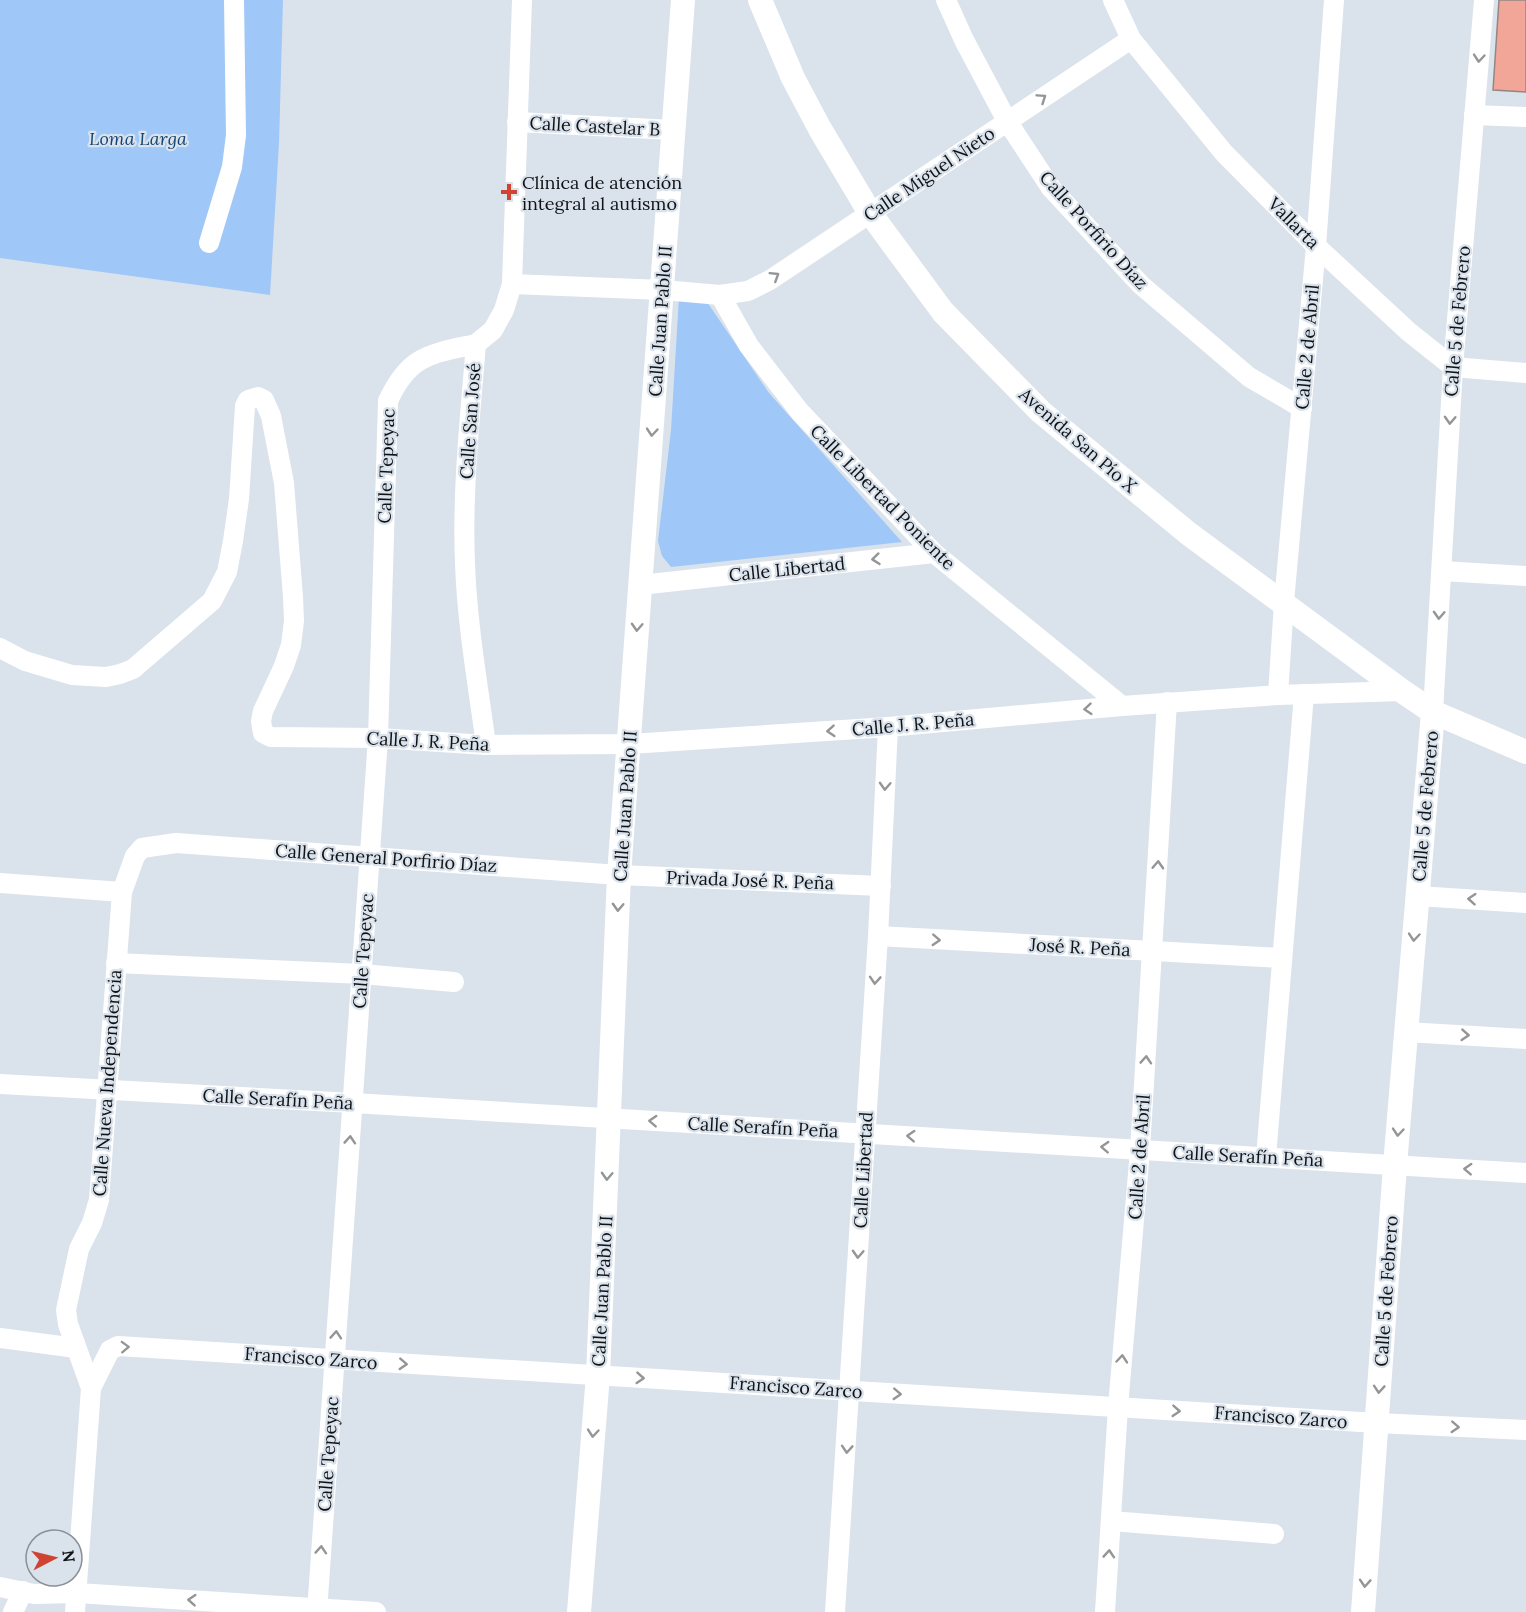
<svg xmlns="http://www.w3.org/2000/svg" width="1526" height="1612" font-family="Lora,serif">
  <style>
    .green { fill: #9fc7f7 }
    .building { fill: #f1a698; stroke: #938684; stroke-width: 1.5 }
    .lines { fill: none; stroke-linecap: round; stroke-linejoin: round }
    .minor { stroke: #fff; stroke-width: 20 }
    .tertiary { stroke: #fff; stroke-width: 24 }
    .oneway { stroke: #939596 }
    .poi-dot { fill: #cf4332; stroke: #dae2ec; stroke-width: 2 }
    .labels { text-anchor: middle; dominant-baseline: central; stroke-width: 4.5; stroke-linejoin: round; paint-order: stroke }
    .street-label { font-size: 18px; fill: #101316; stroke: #dae2ec }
    .park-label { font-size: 18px; font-style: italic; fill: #144475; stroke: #dae2ec }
    .poi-label { font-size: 18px; fill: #101316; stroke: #dae2ec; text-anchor: start }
  </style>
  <rect width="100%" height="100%" fill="#dae2ec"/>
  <g class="green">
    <path d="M0 0H283L279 143 270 295 0 258Z"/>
    <path d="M701 293 769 393 902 542 671 567 662 556 658 541 671 430 679 297Z"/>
  </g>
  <path class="building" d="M1499 0H1526V92L1493 90Z"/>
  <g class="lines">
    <g class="minor">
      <path d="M946 0 964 40 1007 121 1051 188 1141 285 1249 377 1302 408"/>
      <path d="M1113 0 1131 39 1224 153 1316 246 1409 332 1453 367 1526 373"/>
      <path d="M1474 115 1526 117"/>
      <path d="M517 122 673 130"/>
      <path d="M209 243 232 167 236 135 234 0"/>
      <path d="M512 284 663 290 720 295 748 291 770 280 1131 39"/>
      <path d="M720 295 749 346 800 412 934 553 1122 706"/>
      <path d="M1442 571 1526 576"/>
      <path d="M640 585 934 553"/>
      <path d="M0 648 25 661 72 675 106 677 120 674 133 669 212 601 227 572 233 541 239 499 245 406 248 400 258 397 264 400 271 416 284 483 293 597 294 621 291 645 284 666 263 711 261 721 263 733 271 737 378 738 486 745 630 744 888 727 1122 706 1278 695 1402 691"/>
      <path d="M1278 695 1284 602 1316 246 1334 0"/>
      <path d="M1433 712 1453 367 1484 0"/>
      <path d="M486 745C478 685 467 624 465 563 462 491 470 417 476 344L493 330 504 310 512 284 522 0"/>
      <path d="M0 883 122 892"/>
      <path d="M1418 896 1526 903"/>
      <path d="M878 936 1282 958"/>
      <path d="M116 963 362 974 454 982"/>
      <path d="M1406 1032 1526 1039"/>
      <path d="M0 1084 353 1103 1526 1173"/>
      <path d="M1266 1157 1304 694"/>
      <path d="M0 1338 76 1348"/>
      <path d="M91 1388 110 1350 118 1346 1377 1423 1526 1430"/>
      <path d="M1111 1521 1274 1534"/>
      <path d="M0 1587 34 1594 77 1593 376 1612"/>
      <path d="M13 1612 23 1591"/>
      <path d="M75 1612 91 1388 68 1324 66 1310 79 1249 92 1223 99 1200 122 892 135 856 142 848 176 843 619 875 881 886"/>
      <path d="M317 1612 378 738 388 401C409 355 430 354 476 344"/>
      <path d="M835 1612 878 936 888 727"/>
      <path d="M1105 1612 1118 1407 1140 1150 1167 702"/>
    </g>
    <g class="tertiary">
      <path d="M760 0 793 78 820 129 870 213 943 312 1041 412 1189 534 1402 691 1433 712 1526 752"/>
      <path d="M579 1612 598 1375 619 875 683 0"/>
      <path d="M1363 1612 1395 1165 1433 712"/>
    </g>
  </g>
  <defs><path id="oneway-chevron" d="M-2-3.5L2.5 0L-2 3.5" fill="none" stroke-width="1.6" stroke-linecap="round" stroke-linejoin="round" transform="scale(1.5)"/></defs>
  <g class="oneway">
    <use href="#oneway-chevron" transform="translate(1479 58) rotate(95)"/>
    <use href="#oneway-chevron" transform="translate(1042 98) rotate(-34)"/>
    <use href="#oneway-chevron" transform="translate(775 276) rotate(-32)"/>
    <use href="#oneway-chevron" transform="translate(1450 420) rotate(93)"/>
    <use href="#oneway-chevron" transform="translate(652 432) rotate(95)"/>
    <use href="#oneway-chevron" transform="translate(876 559) rotate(174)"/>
    <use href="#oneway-chevron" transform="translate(1439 615) rotate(93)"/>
    <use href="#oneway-chevron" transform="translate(637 627) rotate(93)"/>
    <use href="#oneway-chevron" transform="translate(1088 709) rotate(175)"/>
    <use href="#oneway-chevron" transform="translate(831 731) rotate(176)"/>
    <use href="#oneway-chevron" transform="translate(885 786) rotate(93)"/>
    <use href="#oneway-chevron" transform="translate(1158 865) rotate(-87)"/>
    <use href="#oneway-chevron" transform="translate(1472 899) rotate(-176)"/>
    <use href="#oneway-chevron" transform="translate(618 907) rotate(92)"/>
    <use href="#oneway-chevron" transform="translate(1414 937) rotate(95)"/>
    <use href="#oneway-chevron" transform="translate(936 940) rotate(3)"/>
    <use href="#oneway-chevron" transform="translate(875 980) rotate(94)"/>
    <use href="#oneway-chevron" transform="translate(1465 1035) rotate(4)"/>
    <use href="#oneway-chevron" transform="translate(1146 1060) rotate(-86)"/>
    <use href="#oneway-chevron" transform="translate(653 1121) rotate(-177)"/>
    <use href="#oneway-chevron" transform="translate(1398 1132) rotate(95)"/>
    <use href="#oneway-chevron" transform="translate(911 1136) rotate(-177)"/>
    <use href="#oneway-chevron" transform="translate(350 1140) rotate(-86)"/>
    <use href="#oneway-chevron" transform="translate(1105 1147) rotate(-177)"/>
    <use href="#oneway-chevron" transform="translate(1468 1169) rotate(-177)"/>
    <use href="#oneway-chevron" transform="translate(607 1176) rotate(93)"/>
    <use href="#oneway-chevron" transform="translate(858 1254) rotate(93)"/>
    <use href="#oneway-chevron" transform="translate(336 1335) rotate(-86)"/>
    <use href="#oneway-chevron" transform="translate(125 1347) rotate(-2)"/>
    <use href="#oneway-chevron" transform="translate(1122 1359) rotate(-85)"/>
    <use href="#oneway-chevron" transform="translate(403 1364) rotate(3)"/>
    <use href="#oneway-chevron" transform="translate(640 1378) rotate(4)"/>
    <use href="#oneway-chevron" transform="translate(1379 1389) rotate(94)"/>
    <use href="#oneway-chevron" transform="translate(897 1394) rotate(3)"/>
    <use href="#oneway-chevron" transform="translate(1176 1411) rotate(4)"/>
    <use href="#oneway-chevron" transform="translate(1455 1427) rotate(3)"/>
    <use href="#oneway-chevron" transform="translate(593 1433) rotate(95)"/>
    <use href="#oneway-chevron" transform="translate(847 1449) rotate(94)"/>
    <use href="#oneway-chevron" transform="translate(321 1550) rotate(-86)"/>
    <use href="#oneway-chevron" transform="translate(1109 1554) rotate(-86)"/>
    <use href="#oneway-chevron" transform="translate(1365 1583) rotate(94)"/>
    <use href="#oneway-chevron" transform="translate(192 1600) rotate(-176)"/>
  </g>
  <path class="poi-dot" d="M506 183h6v6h6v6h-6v6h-6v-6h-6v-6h6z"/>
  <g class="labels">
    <g class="street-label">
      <text transform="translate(595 126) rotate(3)">Calle Castelar B</text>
      <text transform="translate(929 174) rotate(-34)">Calle Miguel Nieto</text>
      <text transform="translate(1294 223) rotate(45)">Vallarta</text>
      <text transform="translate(1094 230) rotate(48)">Calle Porfirio Díaz</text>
      <text transform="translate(660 321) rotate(-86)">Calle Juan Pablo II</text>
      <text transform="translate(1457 321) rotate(-85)">Calle 5 de Febrero</text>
      <text transform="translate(1307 347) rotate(-85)">Calle 2 de Abril</text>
      <text transform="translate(470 421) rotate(-86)">Calle San José</text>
      <text transform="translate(1078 440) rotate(41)">Avenida San Pío X</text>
      <text transform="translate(386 466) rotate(-88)">Calle Tepeyac</text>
      <text transform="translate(883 497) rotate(45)">Calle Libertad Poniente</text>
      <text transform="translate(787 569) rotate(-6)">Calle Libertad</text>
      <text transform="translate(913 724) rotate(-5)">Calle J. R. Peña</text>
      <text transform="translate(428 741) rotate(3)">Calle J. R. Peña</text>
      <text transform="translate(625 806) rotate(-86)">Calle Juan Pablo II</text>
      <text transform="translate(1425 806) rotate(-85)">Calle 5 de Febrero</text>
      <text transform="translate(386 858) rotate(4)">Calle General Porfirio Díaz</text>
      <text transform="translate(750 880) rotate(2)">Privada José R. Peña</text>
      <text transform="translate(1080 947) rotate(3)">José R. Peña</text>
      <text transform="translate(363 951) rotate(-86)">Calle Tepeyac</text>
      <text transform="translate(107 1083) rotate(-86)">Calle Nueva Independencia</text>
      <text transform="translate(278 1099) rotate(3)">Calle Serafín Peña</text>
      <text transform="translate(763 1127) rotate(3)">Calle Serafín Peña</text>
      <text transform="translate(1248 1156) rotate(3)">Calle Serafín Peña</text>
      <text transform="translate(1139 1157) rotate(-86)">Calle 2 de Abril</text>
      <text transform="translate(863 1170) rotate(-87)">Calle Libertad</text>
      <text transform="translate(602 1291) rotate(-87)">Calle Juan Pablo II</text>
      <text transform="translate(1386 1291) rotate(-86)">Calle 5 de Febrero</text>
      <text transform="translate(311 1358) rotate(4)">Francisco Zarco</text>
      <text transform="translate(796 1387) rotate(4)">Francisco Zarco</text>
      <text transform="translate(1281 1417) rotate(4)">Francisco Zarco</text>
      <text transform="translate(328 1454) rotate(-86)">Calle Tepeyac</text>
    </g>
    <g class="park-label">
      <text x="138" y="138">Loma Larga</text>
    </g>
    <g class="poi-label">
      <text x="522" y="182">Clínica de atención<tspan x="522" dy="21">integral al autismo</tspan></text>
    </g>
  </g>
  <g transform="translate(54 1558) rotate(83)"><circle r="28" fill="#dae2ec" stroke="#898f96" stroke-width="1.5"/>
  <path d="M0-4.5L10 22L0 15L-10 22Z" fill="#cf4332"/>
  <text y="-9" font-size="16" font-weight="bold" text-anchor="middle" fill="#101316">N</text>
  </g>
</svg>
